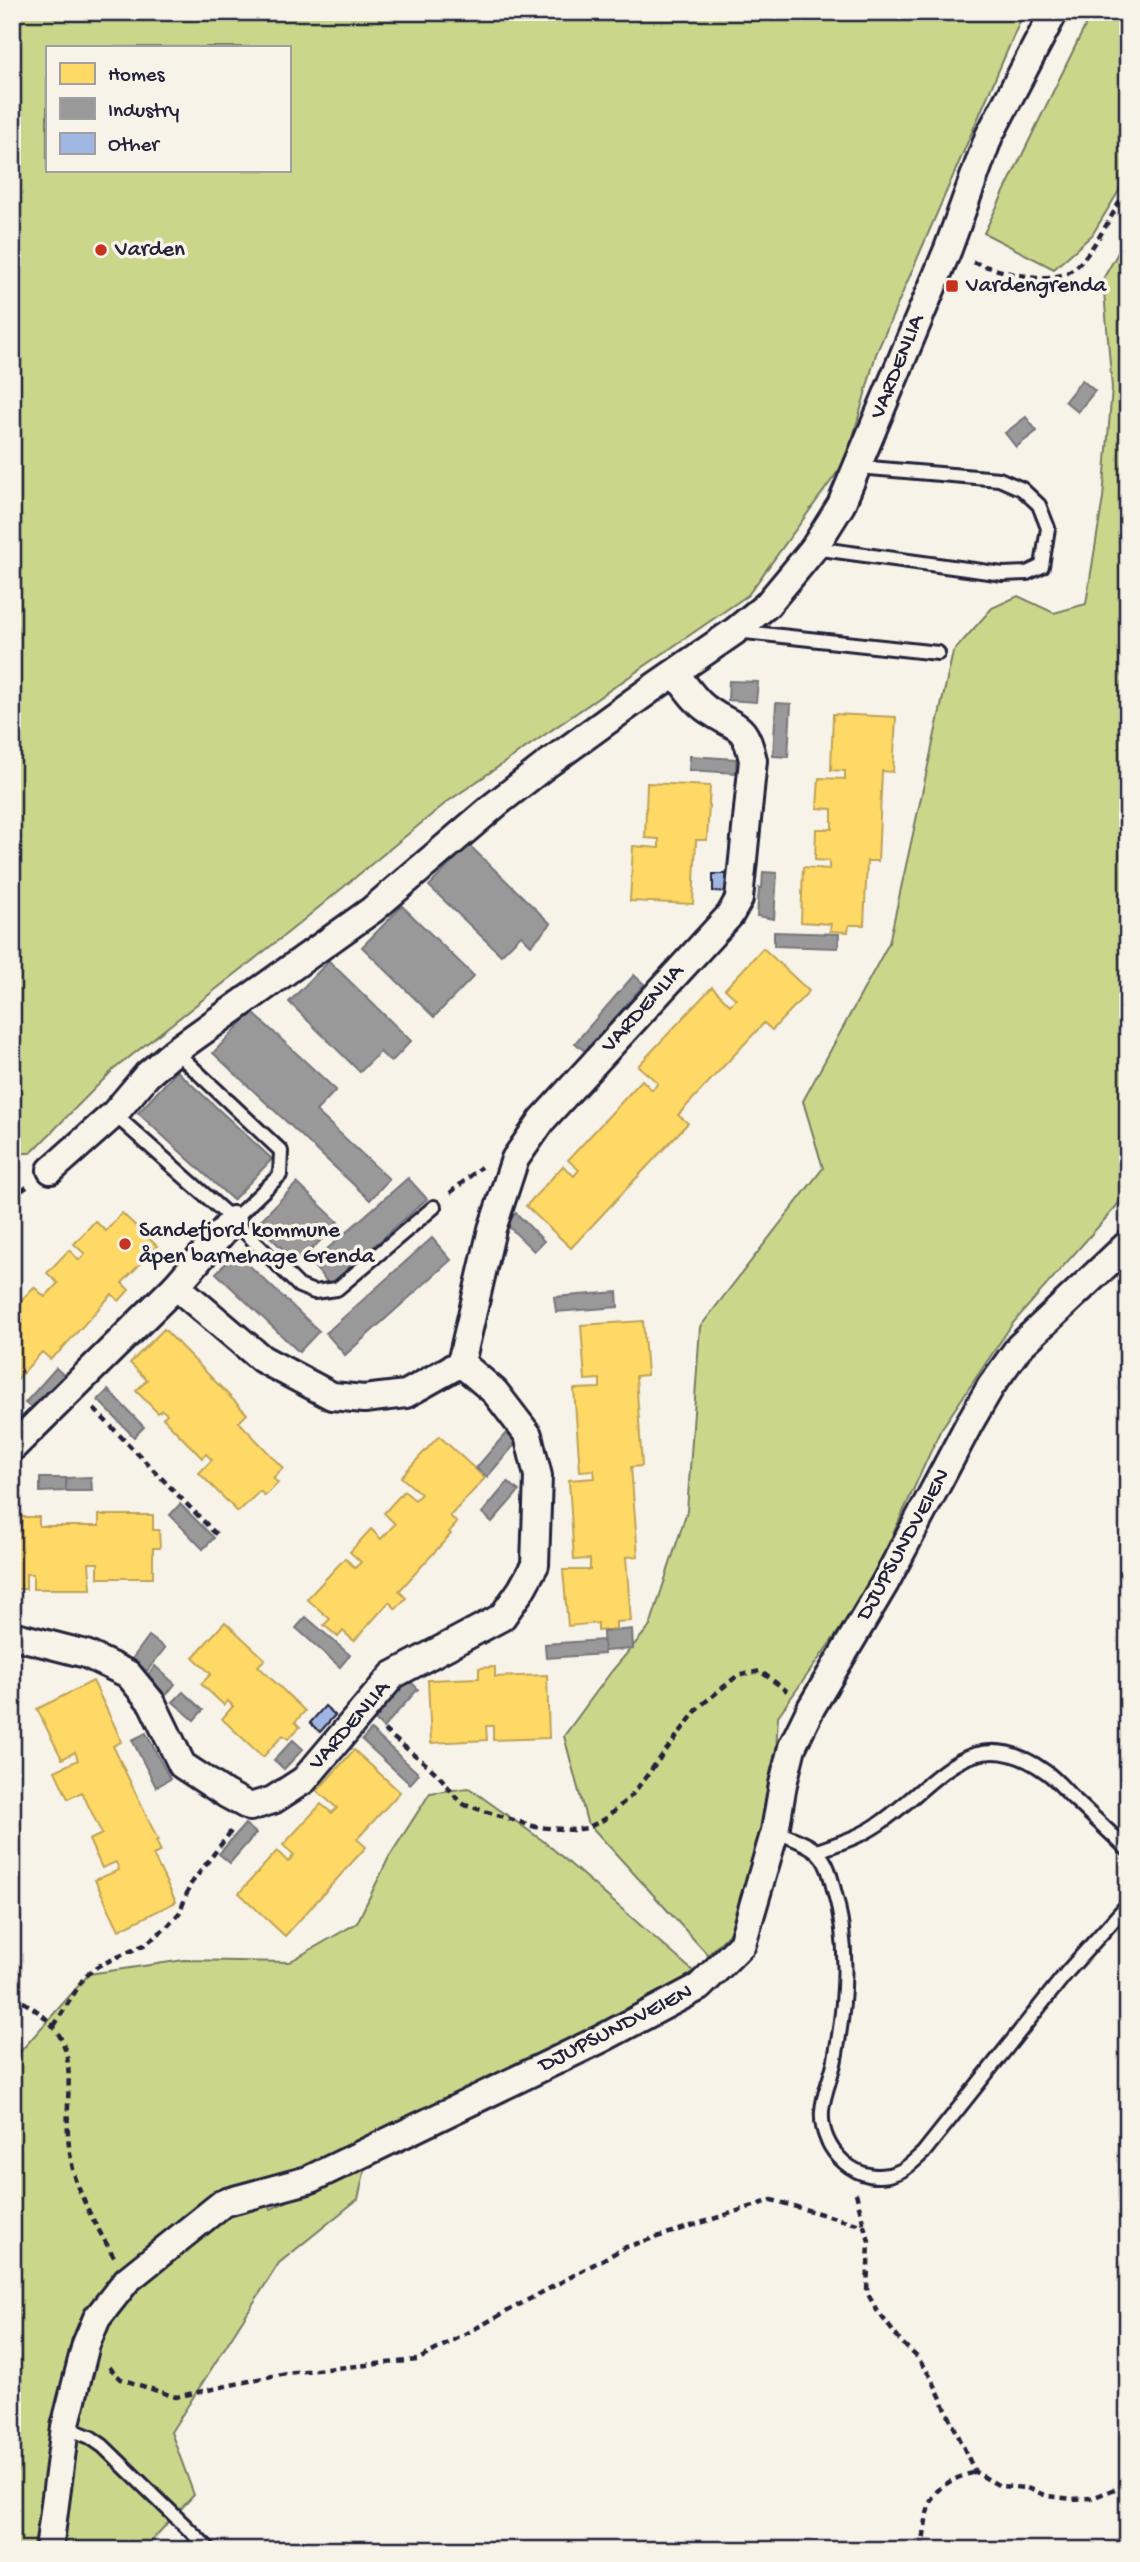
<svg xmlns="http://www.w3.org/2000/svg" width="1140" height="2562" font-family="'Gochi Hand',sans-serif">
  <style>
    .green { fill: #cad78b; stroke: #767c63; stroke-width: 2; fill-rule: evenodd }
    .homes { fill: #ffd966; stroke: #bda259; stroke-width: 2 }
    .industry { fill: #999; stroke: #75757d; stroke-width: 2 }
    .building { fill: #9fb6e3; stroke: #22223b; stroke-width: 2 }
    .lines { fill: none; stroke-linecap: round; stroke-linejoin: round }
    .lane-casing { stroke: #22223b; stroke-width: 18 }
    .street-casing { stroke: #22223b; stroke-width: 32 }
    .path { stroke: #22223b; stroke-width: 4.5; stroke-dasharray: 7 5; stroke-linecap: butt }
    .lane { stroke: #f7f3e8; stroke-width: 12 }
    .street { stroke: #f7f3e8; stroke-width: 26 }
    .poi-dot { fill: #c8321e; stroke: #f7f3e8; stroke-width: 2.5 }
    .labels { text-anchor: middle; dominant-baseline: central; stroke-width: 7; stroke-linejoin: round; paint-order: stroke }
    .poi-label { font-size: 23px; fill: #22223b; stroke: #f7f3e8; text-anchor: start }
    .street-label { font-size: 23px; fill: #22223b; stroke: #f7f3e8 }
  </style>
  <rect width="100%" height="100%" fill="#f7f3e8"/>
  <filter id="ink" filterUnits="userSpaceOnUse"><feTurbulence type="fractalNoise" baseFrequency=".0143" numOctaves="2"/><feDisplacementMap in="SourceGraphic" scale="14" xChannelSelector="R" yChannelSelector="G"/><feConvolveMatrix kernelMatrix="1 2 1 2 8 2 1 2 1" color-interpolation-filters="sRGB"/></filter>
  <g filter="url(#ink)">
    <g class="green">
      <path d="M12 12H1024L876 354 847 459 748 595 447 802 290 931 113 1070 31 1153H12ZM47 47H289V170H47Z"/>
      <path d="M1092 12H1128V176L1092 235 1054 269 984 233Z"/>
      <path d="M1128 235V1193L1013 1323 940 1431 867 1591 778 1716 771 1845 760 1903 708 1955 587 1822 564 1736 611 1672 650 1626 687 1511 700 1327 823 1168 803 1101 889 943 953 652 992 608 1018 596 1054 613 1086 604 1103 498 1112 388 1103 279Z"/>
      <path d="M469 1788 546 1843 693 1971 687 1987 257 2194 271 2209 366 2164 358 2199 279 2263 171 2432 194 2495 150 2542 157 2550H12V2061L89 1974 184 1960 289 1962 357 1923 389 1857 430 1793Z"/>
    </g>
    <g class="homes">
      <path d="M833 714 896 717 893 772 882 771 878 861H867L864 925H849L848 932 830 931 831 924 801 922 803 867 829 869V861L815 860 816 829H832V809L817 808 819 778 845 779V771L831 770Z"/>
      <path d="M647 783 710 786 707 840H696L693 904 630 901 633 846 659 848V839L645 838Z"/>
      <path d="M763 948 809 991 772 1030 764 1023 678 1115 688 1123 571 1248 526 1206 563 1166 574 1176 579 1170 568 1160 642 1080 652 1090 658 1083 638 1066 712 987 730 1005 736 999 725 989Z"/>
      <path d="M122 1213 157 1246 122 1283 129 1290 119 1301 112 1294 59 1352 50 1359 42 1352 12 1385V1321L17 1326 23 1320 12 1310 34 1287 45 1297 58 1283 47 1273 69 1250 79 1260 85 1254 74 1244 95 1221 106 1231Z"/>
      <path d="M643 1321 647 1375 636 1376 642 1466 631 1467 638 1556 626 1557 631 1621 616 1622V1629L598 1631V1623L568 1626 563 1570H590V1559L574 1560 569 1480 595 1478 594 1470 580 1471 574 1389 600 1388V1379L585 1380 581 1325Z"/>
      <path d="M164 1329 247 1414 239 1422 283 1468 273 1478 278 1483 265 1496 260 1491 238 1512 199 1473 212 1460 206 1454 202 1458 163 1418 167 1414 162 1410 158 1413 136 1391 147 1380 130 1363Z"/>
      <path d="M439 1436 485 1478 450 1516 457 1523 449 1532 451 1534 399 1591 406 1598 396 1609 389 1602 354 1641 343 1631 338 1637 324 1625 330 1619 307 1599 345 1558 355 1568 361 1562 350 1552 371 1529 381 1539 395 1524 384 1513 404 1491 415 1500 421 1494 401 1477Z"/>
      <path d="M99 1515H153V1530H159L160 1548H153V1578H98V1563H89L91 1589H33V1574H26V1589H12V1526H21V1517H39V1526H99Z"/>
      <path d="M225 1622 265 1659 258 1666 305 1711 295 1722 300 1727 288 1739 283 1735 263 1757 222 1719 233 1706 228 1701 224 1705 201 1684 211 1674 193 1657Z"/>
      <path d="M495 1667V1677L547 1675 549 1738 493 1740V1726H486L487 1740 431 1743 428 1680 479 1678V1668Z"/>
      <path d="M93 1681 117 1731 121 1742 113 1746 158 1840 156 1841 161 1851 153 1855 176 1902 119 1930 95 1880 119 1870 116 1862 102 1868 89 1840 102 1834 82 1792 68 1799 55 1771 78 1760 75 1752 62 1759 37 1709Z"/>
      <path d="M354 1750 400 1792 357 1839 366 1847 285 1936 239 1893 277 1851 288 1862 294 1855 283 1845 321 1804 332 1813 337 1808 317 1791Z"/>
    </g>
    <g class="industry">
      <path d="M1082 380 1095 391 1078 412 1065 401Z"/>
      <path d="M1026 417 1037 431 1016 447 1005 433Z"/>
      <path d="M729 681 758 682 756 702 728 700Z"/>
      <path d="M776 703 791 704 788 757 773 756Z"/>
      <path d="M690 756 736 759V773L689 770Z"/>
      <path d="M469 845 551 924 531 945 521 935 501 955 429 886Z"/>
      <path d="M763 872 777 873 774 919 757 916 759 888H762Z"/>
      <path d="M402 906 474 976 434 1017 362 947Z"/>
      <path d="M774 932 839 934 838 948 774 946Z"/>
      <path d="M329 961 411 1041 391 1062 380 1052 360 1072 289 1002Z"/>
      <path d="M634 975 644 984 586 1052 575 1043Z"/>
      <path d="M252 1012 336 1090 316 1111 389 1179 370 1200 213 1053Z"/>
      <path d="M177 1071 272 1159 233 1200 138 1113Z"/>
      <path d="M408 1178 427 1199 330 1285 311 1263Z"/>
      <path d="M297 1183 338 1222 298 1264 257 1224Z"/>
      <path d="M516 1213 544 1241 534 1251 506 1224Z"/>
      <path d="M432 1238 451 1260 345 1355 326 1333Z"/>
      <path d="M236 1253 319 1331 299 1352 216 1273Z"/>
      <path d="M617 1292 618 1307 556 1312 554 1297Z"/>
      <path d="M56 1368 67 1378 36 1412 25 1403Z"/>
      <path d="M108 1390 144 1427 134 1437 98 1400Z"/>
      <path d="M506 1433 517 1442 487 1477 476 1468Z"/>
      <path d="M91 1477 92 1491H66V1478Z"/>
      <path d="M40 1478H66V1491L40 1492Z"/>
      <path d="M508 1482 519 1491 492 1522 482 1513Z"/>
      <path d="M180 1504 214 1538 203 1549 170 1515Z"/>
      <path d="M306 1617 350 1655 340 1667 296 1628Z"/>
      <path d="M632 1629 633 1649 604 1651 603 1632Z"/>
      <path d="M149 1636 165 1648 147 1671 132 1659Z"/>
      <path d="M603 1640 604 1654 546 1658 545 1644Z"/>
      <path d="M155 1666 175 1684 166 1695 146 1677Z"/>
      <path d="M408 1679 418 1689 383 1728 373 1718Z"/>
      <path d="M183 1692 203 1710 194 1720 173 1702Z"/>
      <path d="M371 1730 419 1774 410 1784 362 1740Z"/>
      <path d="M146 1733 170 1779 156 1787 132 1740Z"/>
      <path d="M293 1740 303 1749 284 1769 274 1760Z"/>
      <path d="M245 1824 256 1833 230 1863 219 1854Z"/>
    </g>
    <g class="building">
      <path d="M713 874H727L726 892 713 891Z"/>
      <path d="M325 1706 335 1715 320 1732 310 1723Z"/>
    </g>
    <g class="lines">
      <defs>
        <g id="lane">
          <path d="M814 548 1003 574 1027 573 1042 566 1048 528 1039 505 1022 489 999 479 858 467"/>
          <path d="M736 631 938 653"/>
          <path d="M175 1051 281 1151 280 1175 233 1220"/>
          <path d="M114 1114 233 1220 299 1286 314 1292 337 1289 434 1207"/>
          <path d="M775 1831C788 1837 809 1843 818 1853 827 1862 830 1874 833 1886 850 1943 846 2001 835 2059 832 2076 823 2094 822 2111 819 2150 859 2189 898 2172 907 2169 916 2159 923 2153L1067 1972 1128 1904"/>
          <path d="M817 1851C840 1843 860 1837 880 1823 936 1785 972 1718 1046 1772 1056 1779 1064 1789 1073 1798 1091 1815 1110 1832 1128 1850"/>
          <path d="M65 2427 90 2437 103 2446 210 2550"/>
        </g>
        <g id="street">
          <path d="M51 1170 114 1114 147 1075 175 1051 372 910 496 804 546 765 651 689 735 631 767 605 792 575 814 548 841 505 948 249 989 136 1054 12"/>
          <path d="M461 1363 492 1229 515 1159 543 1119 730 915 739 899 753 760C744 720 736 730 708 710 695 702 685 685 675 673"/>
          <path d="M12 1448 176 1286 233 1220"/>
          <path d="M12 1635 86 1654 128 1674 152 1703 182 1765 226 1794 250 1807 273 1800 304 1780 393 1675 502 1617 521 1590 535 1565 538 1476 528 1435 495 1392 461 1363 406 1394 364 1399 332 1396 262 1359 176 1286"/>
          <path d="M49 2550 65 2427 86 2344 97 2318 127 2280 223 2203 308 2180 601 2039 699 1987 742 1944 775 1831 783 1784 792 1747 811 1708 885 1583 969 1424 991 1386 1019 1347 1128 1244"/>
        </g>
      </defs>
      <use href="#lane" class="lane-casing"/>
      <use href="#street" class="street-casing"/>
      <g class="path">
        <path d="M973 262C998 271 1045 285 1069 272 1088 263 1116 207 1128 187"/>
        <path d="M450 1193 481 1167"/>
        <path d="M12 1197 27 1187"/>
        <path d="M94 1409 217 1535"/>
        <path d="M384 1730C401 1745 420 1758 436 1773 447 1783 452 1796 465 1805L536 1827 573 1830 587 1828 605 1819 632 1795 699 1707 737 1676 760 1671 787 1691"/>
        <path d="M12 1996C97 2038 57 2086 71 2159 77 2195 96 2225 114 2257"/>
        <path d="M54 2026 85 1976 98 1966 144 1945 166 1928 180 1912 190 1885 232 1830"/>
        <path d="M856 2193 864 2226"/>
        <path d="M109 2367 121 2379 176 2397 286 2373 417 2360 626 2247 772 2200 864 2226 869 2241 867 2292 876 2309 901 2342 917 2357 932 2379 975 2472 1000 2486 1027 2488 1047 2496 1073 2499 1092 2498 1128 2484"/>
        <path d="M922 2550C929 2502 924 2487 975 2472"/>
      </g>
      <use href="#lane" class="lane"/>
      <use href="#street" class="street"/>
    </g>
  </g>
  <g class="poi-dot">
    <circle cx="101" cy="250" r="7"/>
    <rect x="945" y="279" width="14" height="14" rx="3.5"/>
    <circle cx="125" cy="1244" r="7"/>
  </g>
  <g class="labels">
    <g class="poi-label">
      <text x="115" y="250">Varden</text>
      <text x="966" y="286">Vardengrenda</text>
      <text x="139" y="1231">Sandefjord kommune<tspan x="139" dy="26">åpen barnehage Grenda</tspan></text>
    </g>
    <g class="street-label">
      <text transform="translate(898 367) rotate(-68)">VARDENLIA</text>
      <text transform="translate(643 1009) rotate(-48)">VARDENLIA</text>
      <text transform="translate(904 1545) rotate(-61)">DJUPSUNDVEIEN</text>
      <text transform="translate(350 1726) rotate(-49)">VARDENLIA</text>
      <text transform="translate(616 2029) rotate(-27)">DJUPSUNDVEIEN</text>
    </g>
  </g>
  <rect width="1140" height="2562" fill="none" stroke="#f7f3e8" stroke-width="42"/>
  <rect x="21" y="21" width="1098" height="2520" fill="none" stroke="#22223b" stroke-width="2.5" filter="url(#ink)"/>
  <rect x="46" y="46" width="245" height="126" fill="#f7f3e8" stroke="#a29fa3" stroke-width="2"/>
  <rect x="60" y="63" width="35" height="21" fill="#ffd966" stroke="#a29fa3" stroke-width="2"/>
  <text x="108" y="80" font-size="21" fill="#22223b">Homes</text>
  <rect x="60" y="98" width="35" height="21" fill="#999999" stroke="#a29fa3" stroke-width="2"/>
  <text x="108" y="116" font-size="21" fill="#22223b">Industry</text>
  <rect x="60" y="133" width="35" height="21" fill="#9fb6e3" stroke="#a29fa3" stroke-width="2"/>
  <text x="108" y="150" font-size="21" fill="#22223b">Other</text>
</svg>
